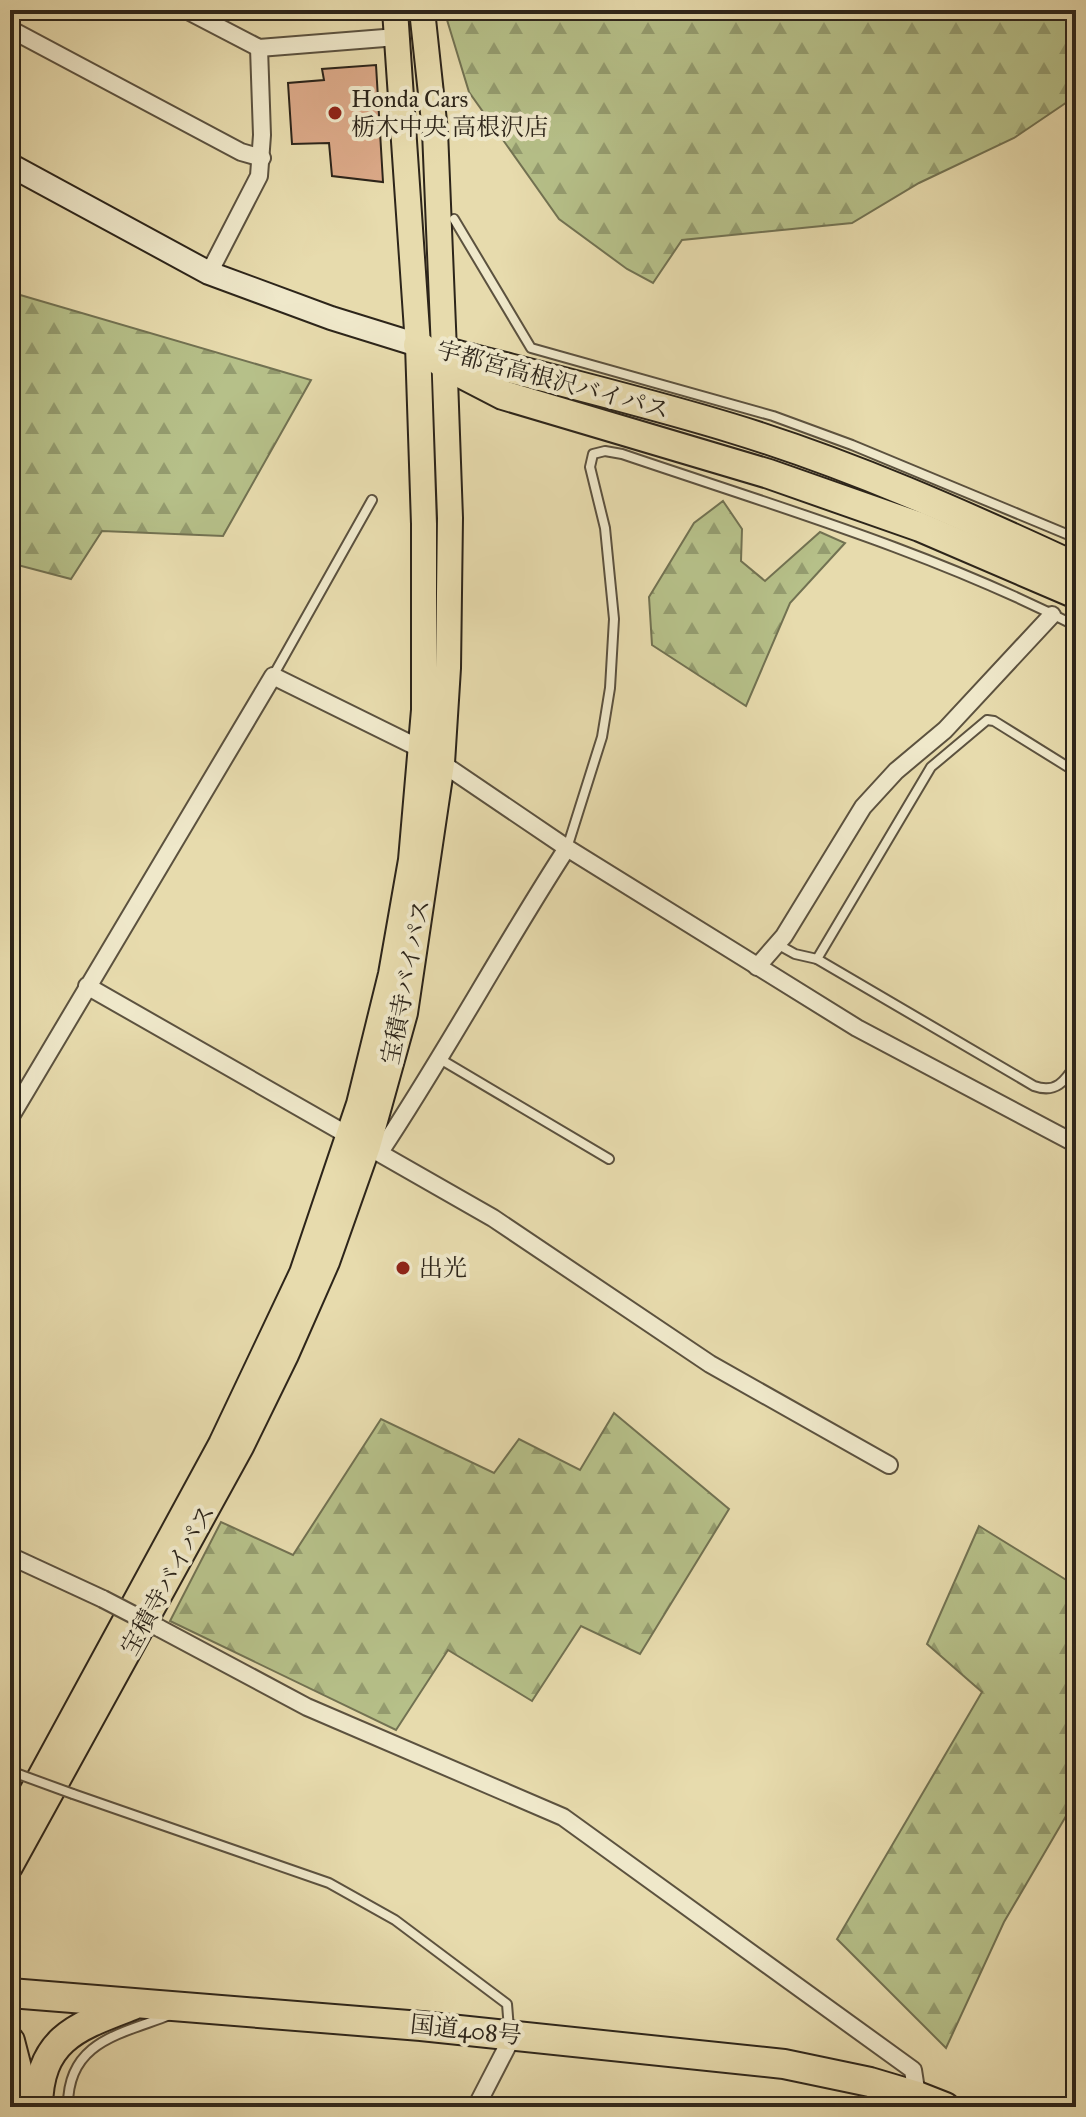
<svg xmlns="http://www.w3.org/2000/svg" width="1086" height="2117" font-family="'IM FELL Great Primer','Noto Serif JP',serif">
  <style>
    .forest { fill: url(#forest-firs); stroke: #727252; stroke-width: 2 }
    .building { fill: #daa887; stroke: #2d251a; stroke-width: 2 }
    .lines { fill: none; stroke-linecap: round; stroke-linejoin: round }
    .lane-casing { stroke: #5c523f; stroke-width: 12 }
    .street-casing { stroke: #5c523f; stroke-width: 20 }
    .secondary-casing { stroke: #2d251a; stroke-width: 26 }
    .primary-casing { stroke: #2d251a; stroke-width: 28 }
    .highway-casing { stroke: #2d251a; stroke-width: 32 }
    .lane { stroke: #efe8ca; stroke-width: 8 }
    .street { stroke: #efe8ca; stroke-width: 16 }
    .secondary { stroke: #efe8ca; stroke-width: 22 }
    .primary { stroke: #e7dbad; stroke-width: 24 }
    .highway { stroke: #e7dbad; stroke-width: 28 }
    .lane-bridge-casing { stroke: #5c523f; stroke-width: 12; stroke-linecap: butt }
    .street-bridge-casing { stroke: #5c523f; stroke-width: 20; stroke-linecap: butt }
    .lane-bridge { stroke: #efe8ca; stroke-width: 8 }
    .street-bridge { stroke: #efe8ca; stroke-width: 16 }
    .poi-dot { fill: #8f2418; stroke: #efe8ca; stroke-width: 3 }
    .labels { text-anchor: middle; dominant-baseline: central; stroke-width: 8; stroke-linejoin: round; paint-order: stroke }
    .poi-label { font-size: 24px; fill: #2d251a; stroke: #efe8ca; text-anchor: start }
    .street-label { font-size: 24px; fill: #2d251a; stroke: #efe8ca }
  </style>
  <defs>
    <pattern id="forest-firs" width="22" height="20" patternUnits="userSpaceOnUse" patternTransform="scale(2)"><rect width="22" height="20" fill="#b6c089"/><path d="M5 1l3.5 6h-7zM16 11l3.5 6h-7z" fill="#949c6f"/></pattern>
  </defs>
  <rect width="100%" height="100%" fill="#e7dbad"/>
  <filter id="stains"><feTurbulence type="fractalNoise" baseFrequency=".0025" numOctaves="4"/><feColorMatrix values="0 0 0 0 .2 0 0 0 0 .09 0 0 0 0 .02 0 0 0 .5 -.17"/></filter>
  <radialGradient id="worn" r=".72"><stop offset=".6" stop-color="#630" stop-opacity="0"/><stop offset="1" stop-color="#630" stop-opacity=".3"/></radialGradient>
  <g class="forest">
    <path d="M444 10H1076V96L1014 138 919 183 852 223 682 240 653 283 627 269 559 219 469 92Z"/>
    <path d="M10 292 311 380 223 536 102 531 71 579 10 563Z"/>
    <path d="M723 501 742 529 741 561 765 581 820 532 845 543 790 603 746 706 652 645 649 597 694 523Z"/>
    <path d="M614 1413 729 1509 640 1654 581 1626 532 1701 448 1650 396 1730 170 1621 221 1522 293 1555 381 1419 494 1473 519 1439 580 1470Z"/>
    <path d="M979 1526 1076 1586V1799L1004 1922 946 2048 837 1939 982 1692 927 1644Z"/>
  </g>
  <path class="building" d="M376 65 383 182 332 176 329 143 292 144 288 83 324 80 322 69Z"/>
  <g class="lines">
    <defs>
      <g id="lane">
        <path d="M454 219 531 348 773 416 852 445 1076 538"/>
        <path d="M273 676 372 500"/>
        <path d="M567 848 602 737 610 688 614 619 605 528 590 467 593 454 605 451 622 454C775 506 932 552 1076 626"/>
        <path d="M777 944 795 954 817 959 1034 1086C1056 1094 1065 1081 1076 1064"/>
        <path d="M817 959 931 767 987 720 994 721 1076 772"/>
        <path d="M440 1059 609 1159"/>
        <path d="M73 1794 329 1883 395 1920 507 2004 509 2029"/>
        <path d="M68 2107C67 2041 121 2034 170 2015"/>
      </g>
      <g id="street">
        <path d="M186 10 259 48 397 37"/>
        <path d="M10 29 241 152 262 158"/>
        <path d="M209 273 259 176 262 135 259 48"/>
        <path d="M757 967 784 936 863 807 896 771 945 730 1052 615"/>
        <path d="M87 986 493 1218 710 1364 889 1465"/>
        <path d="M10 1118 273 676 421 749 567 848 857 1028 1076 1144"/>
        <path d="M380 1152C446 1053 502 948 567 848"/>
        <path d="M10 1556 103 1599"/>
        <path d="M159 1628 307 1707 563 1817 913 2070 917 2096"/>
        <path d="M476 2107 507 2047 509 2035"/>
      </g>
      <path id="secondary" d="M10 165 209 273 331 318 418 345"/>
      <g id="primary">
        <path d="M10 1832 221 1444 302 1273 359 1104 391 974 411 860 424 710V524L418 345 395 10"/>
        <path d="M10 1867 241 1447 286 1355 327 1262 368 1146 405 1013 442 763 448 668 450 518 444 351 435 131 422 10"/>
      </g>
      <g id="highway">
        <path d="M418 345 445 365 503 395 769 474 920 527 1076 594"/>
        <path d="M442 351C539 376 636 399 731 428 850 464 964 515 1076 567"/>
        <path d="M10 1993 421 2026 784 2064 870 2082 917 2096 945 2107"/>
        <path d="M10 2041 27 2107"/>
        <path d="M38 2107C39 2039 76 2027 131 2006"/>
      </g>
    </defs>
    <use href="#lane" class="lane-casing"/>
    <use href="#street" class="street-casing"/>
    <use href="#secondary" class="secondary-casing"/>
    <use href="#primary" class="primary-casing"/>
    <use href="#highway" class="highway-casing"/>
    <use href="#lane" class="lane"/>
    <use href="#street" class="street"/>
    <use href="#secondary" class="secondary"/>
    <use href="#primary" class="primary"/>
    <use href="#highway" class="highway"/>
    <defs>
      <path id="lane-bridge" d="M10 1771 73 1794"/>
      <path id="street-bridge" d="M103 1599 159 1628"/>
    </defs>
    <use href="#lane-bridge" class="lane-bridge-casing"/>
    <use href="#street-bridge" class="street-bridge-casing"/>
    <use href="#lane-bridge" class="lane-bridge"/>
    <use href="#street-bridge" class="street-bridge"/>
  </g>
  <g class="poi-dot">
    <circle cx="335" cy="113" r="8"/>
    <circle cx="403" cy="1268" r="8"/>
  </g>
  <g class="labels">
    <g class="poi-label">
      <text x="351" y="99">Honda Cars<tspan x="351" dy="28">栃木中央 高根沢店</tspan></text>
      <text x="419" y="1268">出光</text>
    </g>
    <g class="street-label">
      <text transform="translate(553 380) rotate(15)">宇都宮高根沢バイパス</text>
      <text transform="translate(406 982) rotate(-79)">宝積寺バイパス</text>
      <text transform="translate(168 1580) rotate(-61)">宝積寺バイパス</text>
      <text transform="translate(466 2030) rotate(6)">国道408号</text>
    </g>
  </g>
  <rect width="1086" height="2117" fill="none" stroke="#e7dbad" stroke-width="40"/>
  <rect x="12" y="12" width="1062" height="2093" fill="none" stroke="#2d251a" stroke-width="4"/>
  <rect x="20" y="20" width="1046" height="2077" fill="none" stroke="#2d251a" stroke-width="2"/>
  <rect width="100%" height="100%" filter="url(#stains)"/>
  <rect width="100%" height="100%" fill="url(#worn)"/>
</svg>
